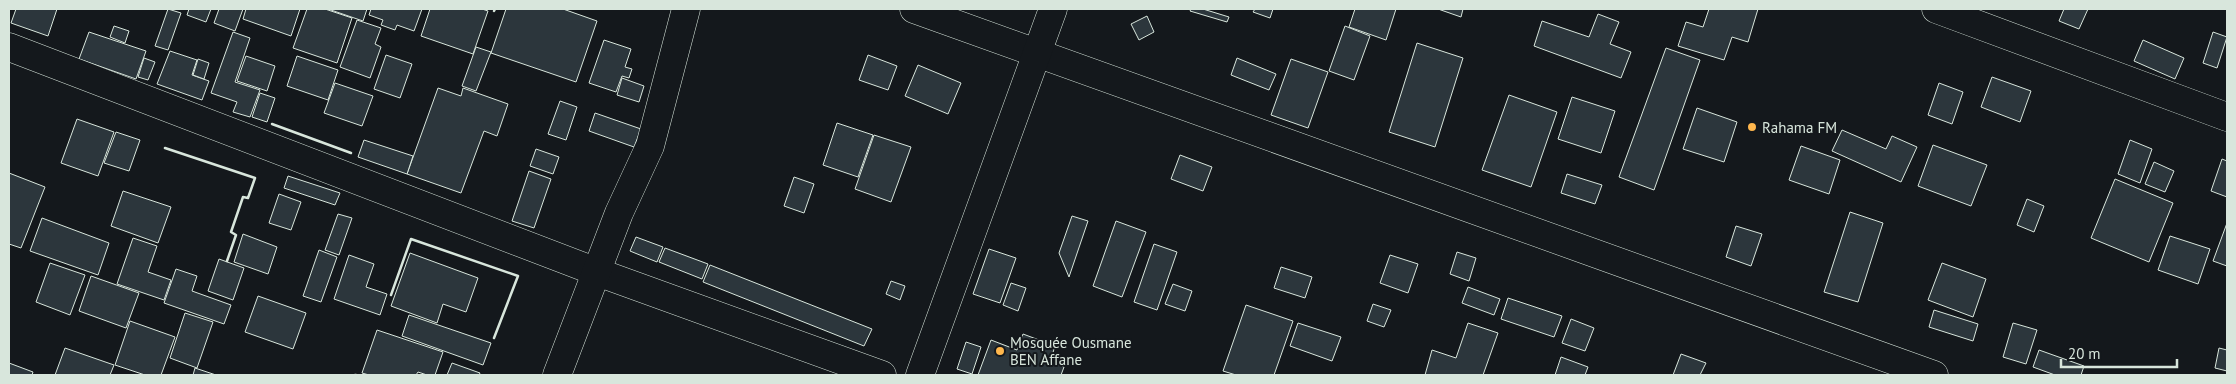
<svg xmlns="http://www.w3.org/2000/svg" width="2236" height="384" font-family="'PT Sans',sans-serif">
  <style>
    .building { fill: #2c363c; stroke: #d8e6dc }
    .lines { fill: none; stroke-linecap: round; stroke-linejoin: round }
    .minor-casing { stroke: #d8e6dc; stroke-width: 29 }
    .minor { stroke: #14181c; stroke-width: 28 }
    .wall { stroke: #d8e6dc; stroke-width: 2.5 }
    .poi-dot { fill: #ffb74d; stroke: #14181c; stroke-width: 2 }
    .labels { text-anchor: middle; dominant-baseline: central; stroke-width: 4; stroke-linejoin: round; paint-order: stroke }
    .poi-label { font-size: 15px; fill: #d8e6dc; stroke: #14181c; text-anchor: start }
  </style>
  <rect width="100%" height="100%" fill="#14181c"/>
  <g class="building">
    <path d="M16 9H57L48 36 11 23Z"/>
    <path d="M168 9 181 13 168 50 155 46Z"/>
    <path d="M189 9H211L206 22 187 15Z"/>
    <path d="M219 9H243L235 31 214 23Z"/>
    <path d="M246 9H300L291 36 243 19Z"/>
    <path d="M307 9H325L352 18 337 63 293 48Z"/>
    <path d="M328 9H367L363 21Z"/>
    <path d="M371 9H422L414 31 397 25 395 30 381 25 383 20 369 15Z"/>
    <path d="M430 9H482L488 11 473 54 421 36Z"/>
    <path d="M506 9H563L597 21 576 82 491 53Z"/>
    <path d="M1191 9H1203L1229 17 1227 22 1190 11Z"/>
    <path d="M1255 9H1273L1270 18 1253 12Z"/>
    <path d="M1355 9H1396L1386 40 1349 27Z"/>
    <path d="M1438 9H1463L1461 17Z"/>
    <path d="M1709 9H1758L1748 42 1732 37 1724 60 1678 46 1686 22 1703 27Z"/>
    <path d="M2064 9H2088L2079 29 2059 21Z"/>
    <path d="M1598 14 1619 22 1610 44 1631 52 1621 78 1534 46 1542 21 1589 37Z"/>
    <path d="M1147 16 1154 32 1139 40 1131 24Z"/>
    <path d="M357 20 381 28 375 44 381 47 370 78 340 67Z"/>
    <path d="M114 26 129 31 125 43 110 37Z"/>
    <path d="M1345 26 1370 36 1354 80 1329 71Z"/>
    <path d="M89 32 146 51 136 79 79 59Z"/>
    <path d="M233 32 250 38 235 82 260 90 250 117 233 112 237 102 211 93Z"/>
    <path d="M2213 32 2227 37 2217 68 2203 63Z"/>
    <path d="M604 40 631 49 625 67 632 69 629 78 622 76 616 92 589 83Z"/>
    <path d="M2143 40 2184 58 2175 79 2134 61Z"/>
    <path d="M1417 43 1463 58 1435 147 1389 132Z"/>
    <path d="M476 47 491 52 476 91 462 86Z"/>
    <path d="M1666 48 1700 60 1654 190 1619 177Z"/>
    <path d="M170 51 197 60 192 75 209 81 202 100 157 84Z"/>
    <path d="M386 55 412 64 400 98 374 89Z"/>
    <path d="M868 55 897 66 888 90 859 80Z"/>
    <path d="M246 56 275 66 267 91 237 81Z"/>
    <path d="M297 56 338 70 328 100 287 86Z"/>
    <path d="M144 58 155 62 148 80 138 77Z"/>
    <path d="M1237 58 1276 74 1269 90 1231 75Z"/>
    <path d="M198 59 209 63 204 79 193 75Z"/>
    <path d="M1291 59 1328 72 1308 128 1271 115Z"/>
    <path d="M918 65 961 83 948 114 905 96Z"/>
    <path d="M1992 77 2031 91 2020 122 1981 107Z"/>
    <path d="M622 78 644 86 639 102 617 95Z"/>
    <path d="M335 83 373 96 362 126 324 113Z"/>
    <path d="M1939 83 1963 92 1952 124 1928 115Z"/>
    <path d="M438 88 461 96 463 88 508 104 497 136 484 131 461 193 407 174Z"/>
    <path d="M260 93 275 98 267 122 252 117Z"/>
    <path d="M1509 95 1557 112 1531 187 1482 170Z"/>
    <path d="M1572 97 1615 111 1601 153 1558 139Z"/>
    <path d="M560 101 577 107 566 140 548 134Z"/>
    <path d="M1697 108 1737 122 1724 162 1683 149Z"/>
    <path d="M595 113 641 129 634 147 589 131Z"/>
    <path d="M77 119 114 132 98 176 61 163Z"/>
    <path d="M837 123 873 135 858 177 823 165Z"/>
    <path d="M1842 130 1886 149 1892 136 1917 147 1901 182 1832 151Z"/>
    <path d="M116 132 140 140 129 171 104 163Z"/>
    <path d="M874 135 911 147 891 202 855 189Z"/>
    <path d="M364 140 413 156 407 174 358 157Z"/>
    <path d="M2130 140 2152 149 2140 183 2118 174Z"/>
    <path d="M1933 145 1987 165 1971 206 1918 186Z"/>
    <path d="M1801 146 1840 160 1829 194 1789 180Z"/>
    <path d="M536 149 559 157 553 174 530 166Z"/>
    <path d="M1180 155 1212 167 1203 191 1171 179Z"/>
    <path d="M2222 159 2227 161V197L2211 191Z"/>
    <path d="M2154 162 2174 171 2165 192 2145 184Z"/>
    <path d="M529 171 551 179 534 228 512 221Z"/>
    <path d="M9 173 45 187 21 248 9 244Z"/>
    <path d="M1567 174 1602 185 1595 204 1561 193Z"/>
    <path d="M288 176 340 193 335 205 284 188Z"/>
    <path d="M794 177 814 184 804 213 784 206Z"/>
    <path d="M2115 179 2173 203 2149 262 2091 238Z"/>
    <path d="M123 191 171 207 158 243 111 226Z"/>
    <path d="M279 194 301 202 291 230 269 223Z"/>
    <path d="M2027 199 2044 206 2034 232 2017 225Z"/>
    <path d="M1850 212 1883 223 1858 302 1824 292Z"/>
    <path d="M338 214 352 218 339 255 325 250Z"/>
    <path d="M1072 216 1088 221 1069 277 1059 253Z"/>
    <path d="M42 218 109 243 98 275 30 251Z"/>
    <path d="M1116 221 1146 232 1122 297 1093 286Z"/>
    <path d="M2227 223V266L2213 261Z"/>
    <path d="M1736 226 1762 234 1751 266 1726 257Z"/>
    <path d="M243 234 277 247 268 274 234 262Z"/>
    <path d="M2170 236 2210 249 2198 284 2158 270Z"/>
    <path d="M636 237 663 247 657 262 630 251Z"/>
    <path d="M133 238 157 246 148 272 171 280 164 300 117 284Z"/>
    <path d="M1154 244 1177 252 1157 310 1134 302Z"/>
    <path d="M665 248 708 264 702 279 659 262Z"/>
    <path d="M989 249 1016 258 1000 303 973 294Z"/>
    <path d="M319 250 337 257 321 302 303 296Z"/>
    <path d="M1457 252 1476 258 1469 281 1450 274Z"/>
    <path d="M410 253 478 278 466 312 443 304 437 323 391 306Z"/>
    <path d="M349 255 374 264 366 287 387 294 380 315 334 299Z"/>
    <path d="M1390 255 1418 264 1408 293 1380 283Z"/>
    <path d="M219 259 244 268 233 300 208 291Z"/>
    <path d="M50 263 85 275 70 315 36 302Z"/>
    <path d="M1942 263 1986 279 1973 317 1928 300Z"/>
    <path d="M710 265 872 329 864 346 703 282Z"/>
    <path d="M1281 267 1312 277 1305 298 1274 288Z"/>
    <path d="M176 269 197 276 192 291 231 305 224 324 164 303Z"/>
    <path d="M91 276 139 293 126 328 79 311Z"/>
    <path d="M891 281 905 286 900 300 886 294Z"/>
    <path d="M1011 283 1026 288 1018 311 1003 305Z"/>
    <path d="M1173 284 1192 291 1185 311 1165 304Z"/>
    <path d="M1468 287 1500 299 1494 315 1462 303Z"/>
    <path d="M258 296 306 313 293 349 245 332Z"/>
    <path d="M1508 298 1562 316 1554 337 1501 319Z"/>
    <path d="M1373 304 1391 310 1384 327 1367 321Z"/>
    <path d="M1246 305 1293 321 1274 375H1236L1223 371Z"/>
    <path d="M1934 310 1978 324 1973 341 1929 327Z"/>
    <path d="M185 313 213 322 197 368 170 358Z"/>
    <path d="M409 315 491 343 483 365 402 336Z"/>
    <path d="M1571 319 1594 328 1585 351 1562 343Z"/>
    <path d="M130 321 175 337 161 375H145L115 365Z"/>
    <path d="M1298 323 1341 337 1332 361 1290 346Z"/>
    <path d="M1468 323 1498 333 1483 375H1425L1432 350 1456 358Z"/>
    <path d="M2013 323 2037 330 2026 364 2003 357Z"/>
    <path d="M377 330 443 352 435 375H427L418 372 416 375H369L362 373Z"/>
    <path d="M1023 334 1055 346 1050 362 1064 367 1061 375H978L991 340 1017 350Z"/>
    <path d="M966 342 981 347 972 374 957 369Z"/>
    <path d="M65 348 114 365 110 375H55Z"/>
    <path d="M2219 348 2227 350V371L2215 368Z"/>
    <path d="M2039 350 2084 366 2081 375H2055L2033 367Z"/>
    <path d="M1681 354 1706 363 1700 375H1673Z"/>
    <path d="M1561 357 1588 367 1585 375H1555Z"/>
    <path d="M9 363 33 372 32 375H9Z"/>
    <path d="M452 363 480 373 479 375H447Z"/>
    <path d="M195 368 216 375H193Z"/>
  </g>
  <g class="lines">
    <defs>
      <g id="minor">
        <path d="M914 9 1934 375"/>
        <path d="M1936 9 2227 117"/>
        <path d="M9 47 597 272 882 375"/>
        <path d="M557 375 619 213 650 146 686 9"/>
        <path d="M920 375 1053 9"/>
      </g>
    </defs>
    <use href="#minor" class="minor-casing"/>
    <use href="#minor" class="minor"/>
    <g class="wall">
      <path d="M494 11 495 9"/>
      <path d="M272 124 351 153"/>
      <path d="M165 148 255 178 248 198 243 197 231 232 236 235 227 261"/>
      <path d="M391 295 411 239 518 276 494 338"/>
      <path d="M355 375H356"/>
    </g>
  </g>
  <g class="poi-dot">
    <circle cx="1752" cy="127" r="5"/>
    <circle cx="1000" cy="351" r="5"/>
  </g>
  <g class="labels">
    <g class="poi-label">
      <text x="1762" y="127">Rahama FM</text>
      <text x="1010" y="342">Mosquée Ousmane<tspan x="1010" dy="17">BEN Affane</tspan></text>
    </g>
  </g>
  <rect width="2236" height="384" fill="none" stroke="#d8e6dc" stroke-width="20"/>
  <path d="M2061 359v8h116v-8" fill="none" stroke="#d8e6dc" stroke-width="2.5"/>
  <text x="2068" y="359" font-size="15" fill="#d8e6dc" stroke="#14181c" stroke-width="4" paint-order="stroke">20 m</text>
</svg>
